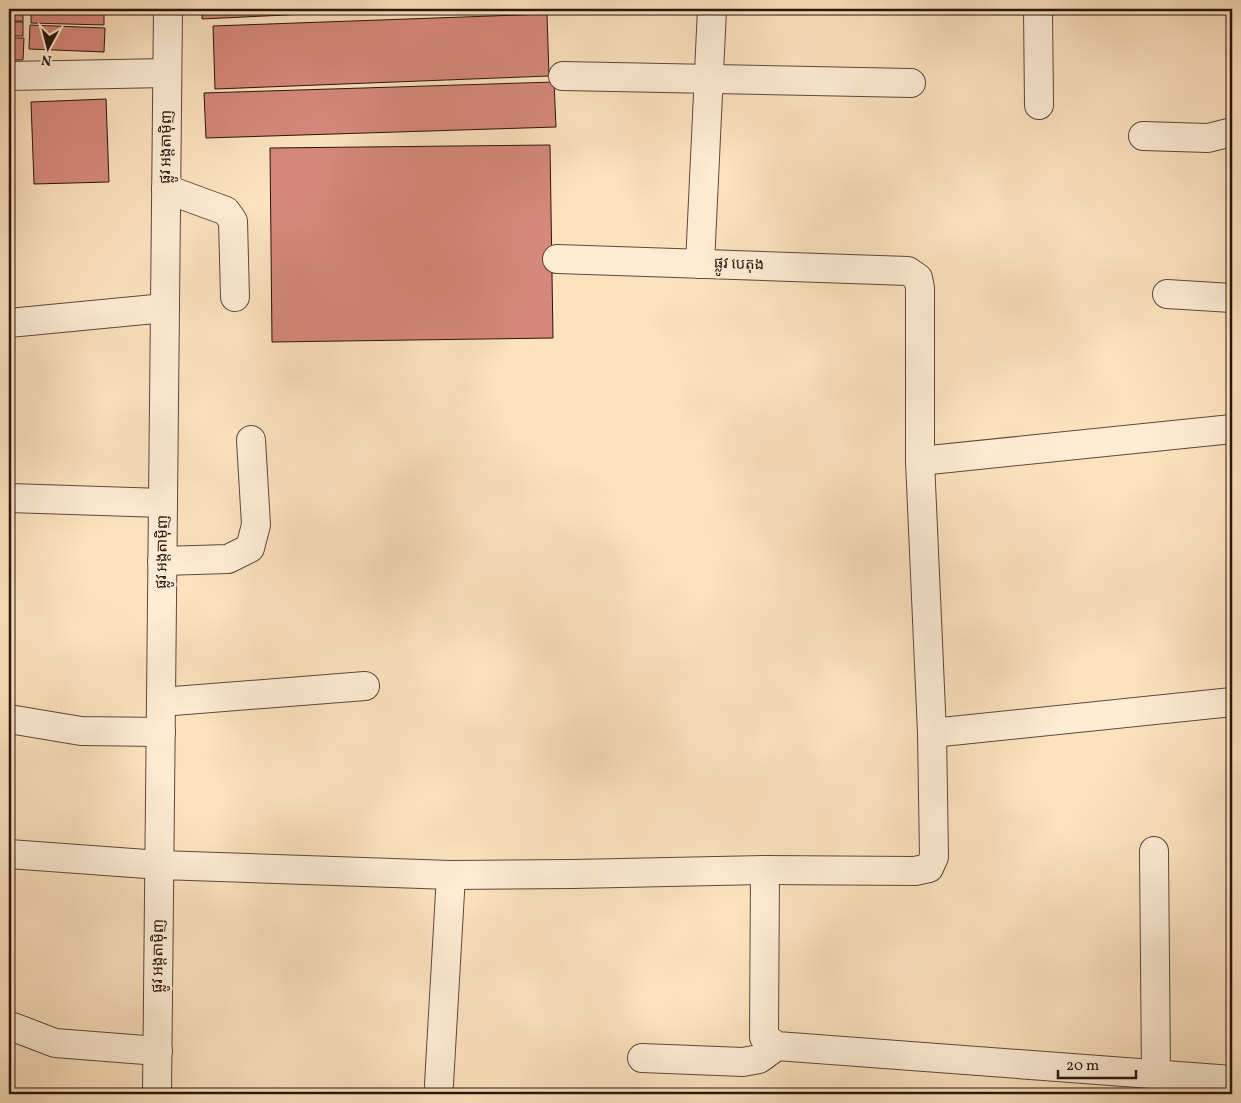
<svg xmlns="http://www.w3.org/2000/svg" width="1241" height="1103" font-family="Vollkorn,'Noto Sans Khmer',serif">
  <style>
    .building { fill: #d6897b; stroke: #29150e }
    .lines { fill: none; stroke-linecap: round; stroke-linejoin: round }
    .minor-casing { stroke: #5e483a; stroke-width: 30 }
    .minor { stroke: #fdedd5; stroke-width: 28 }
    .labels { text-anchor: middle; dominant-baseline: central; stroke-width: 5; stroke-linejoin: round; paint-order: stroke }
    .street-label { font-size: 15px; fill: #29150e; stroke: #fdedd5 }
  </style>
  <rect width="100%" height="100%" fill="#fce3be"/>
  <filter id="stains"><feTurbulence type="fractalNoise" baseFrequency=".004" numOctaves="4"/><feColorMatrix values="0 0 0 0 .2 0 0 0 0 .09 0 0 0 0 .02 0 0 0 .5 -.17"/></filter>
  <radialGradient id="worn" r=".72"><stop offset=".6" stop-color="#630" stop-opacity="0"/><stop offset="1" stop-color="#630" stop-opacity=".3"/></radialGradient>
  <g class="building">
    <rect x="9" y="9" width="14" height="12"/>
    <path d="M31 9H104V25L31 23Z"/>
    <path d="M202 9H411L202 19Z"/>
    <path d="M547 14 549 76 215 89 213 26Z"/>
    <rect x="9" y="22" width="14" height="14"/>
    <path d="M30 25 105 28 104 52 29 49Z"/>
    <path d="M9 38H24L23 60H9Z"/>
    <path d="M554 82 556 127 206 138 204 93Z"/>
    <path d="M106 99 109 182 34 184 31 102Z"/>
    <path d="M550 145 553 338 272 342 270 148Z"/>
  </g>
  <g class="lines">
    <defs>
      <g id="minor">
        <path d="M1038 9 1039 105"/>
        <path d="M9 76 167 73"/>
        <path d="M563 76 911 83"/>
        <path d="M1143 136 1208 138 1232 132"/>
        <path d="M166 189 226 211 233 221 235 297"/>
        <path d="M700 264 712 9"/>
        <path d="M1167 294 1232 298"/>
        <path d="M9 323 165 308"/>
        <path d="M920 461 1232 429"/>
        <path d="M9 498 163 503"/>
        <path d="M162 561 228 559 250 548 256 525 251 440"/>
        <path d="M161 702 365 686"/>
        <path d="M9 719 81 731 161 732"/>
        <path d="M932 733 1232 702"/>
        <path d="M1154 851 1156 1074"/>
        <path d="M9 854 160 865 451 875 573 874 765 870 915 871 929 868 934 857 932 733 920 461V288L918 278 908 271 557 259"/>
        <path d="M765 870 764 1037 777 1046 1232 1080"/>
        <path d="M13 1027 55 1043 158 1051"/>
        <path d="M642 1058 743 1062 759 1059 777 1046"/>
        <path d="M439 1084 451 875"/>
        <path d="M157 1094 168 9"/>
      </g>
    </defs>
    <use href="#minor" class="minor-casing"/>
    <use href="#minor" class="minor"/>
  </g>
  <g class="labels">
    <g class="street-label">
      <text transform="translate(167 147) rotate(-89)">ផ្លូវ អង្តតាម៉ិញ</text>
      <text transform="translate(739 265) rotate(2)">ផ្លូវ បេតុង</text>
      <text transform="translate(163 552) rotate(-89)">ផ្លូវ អង្តតាម៉ិញ</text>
      <text transform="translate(159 956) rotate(-89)">ផ្លូវ អង្តតាម៉ិញ</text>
    </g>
  </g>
  <rect width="1241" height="1103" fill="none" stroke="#fce3be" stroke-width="30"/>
  <rect x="10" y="10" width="1221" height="1083" fill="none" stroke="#29150e" stroke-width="2.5"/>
  <rect x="15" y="15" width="1211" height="1073" fill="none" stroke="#29150e"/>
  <g transform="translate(48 48) rotate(187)" stroke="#fdedd5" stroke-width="4" paint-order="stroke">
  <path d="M0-4L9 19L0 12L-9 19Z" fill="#29150e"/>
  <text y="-8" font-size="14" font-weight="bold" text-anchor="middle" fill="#29150e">N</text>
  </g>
  <path d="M1058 1070v8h78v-8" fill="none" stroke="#29150e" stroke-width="2.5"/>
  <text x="1066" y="1070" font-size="15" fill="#29150e" stroke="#fdedd5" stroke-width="4" paint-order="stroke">20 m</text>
  <rect width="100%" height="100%" filter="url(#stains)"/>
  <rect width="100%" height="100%" fill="url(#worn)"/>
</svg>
